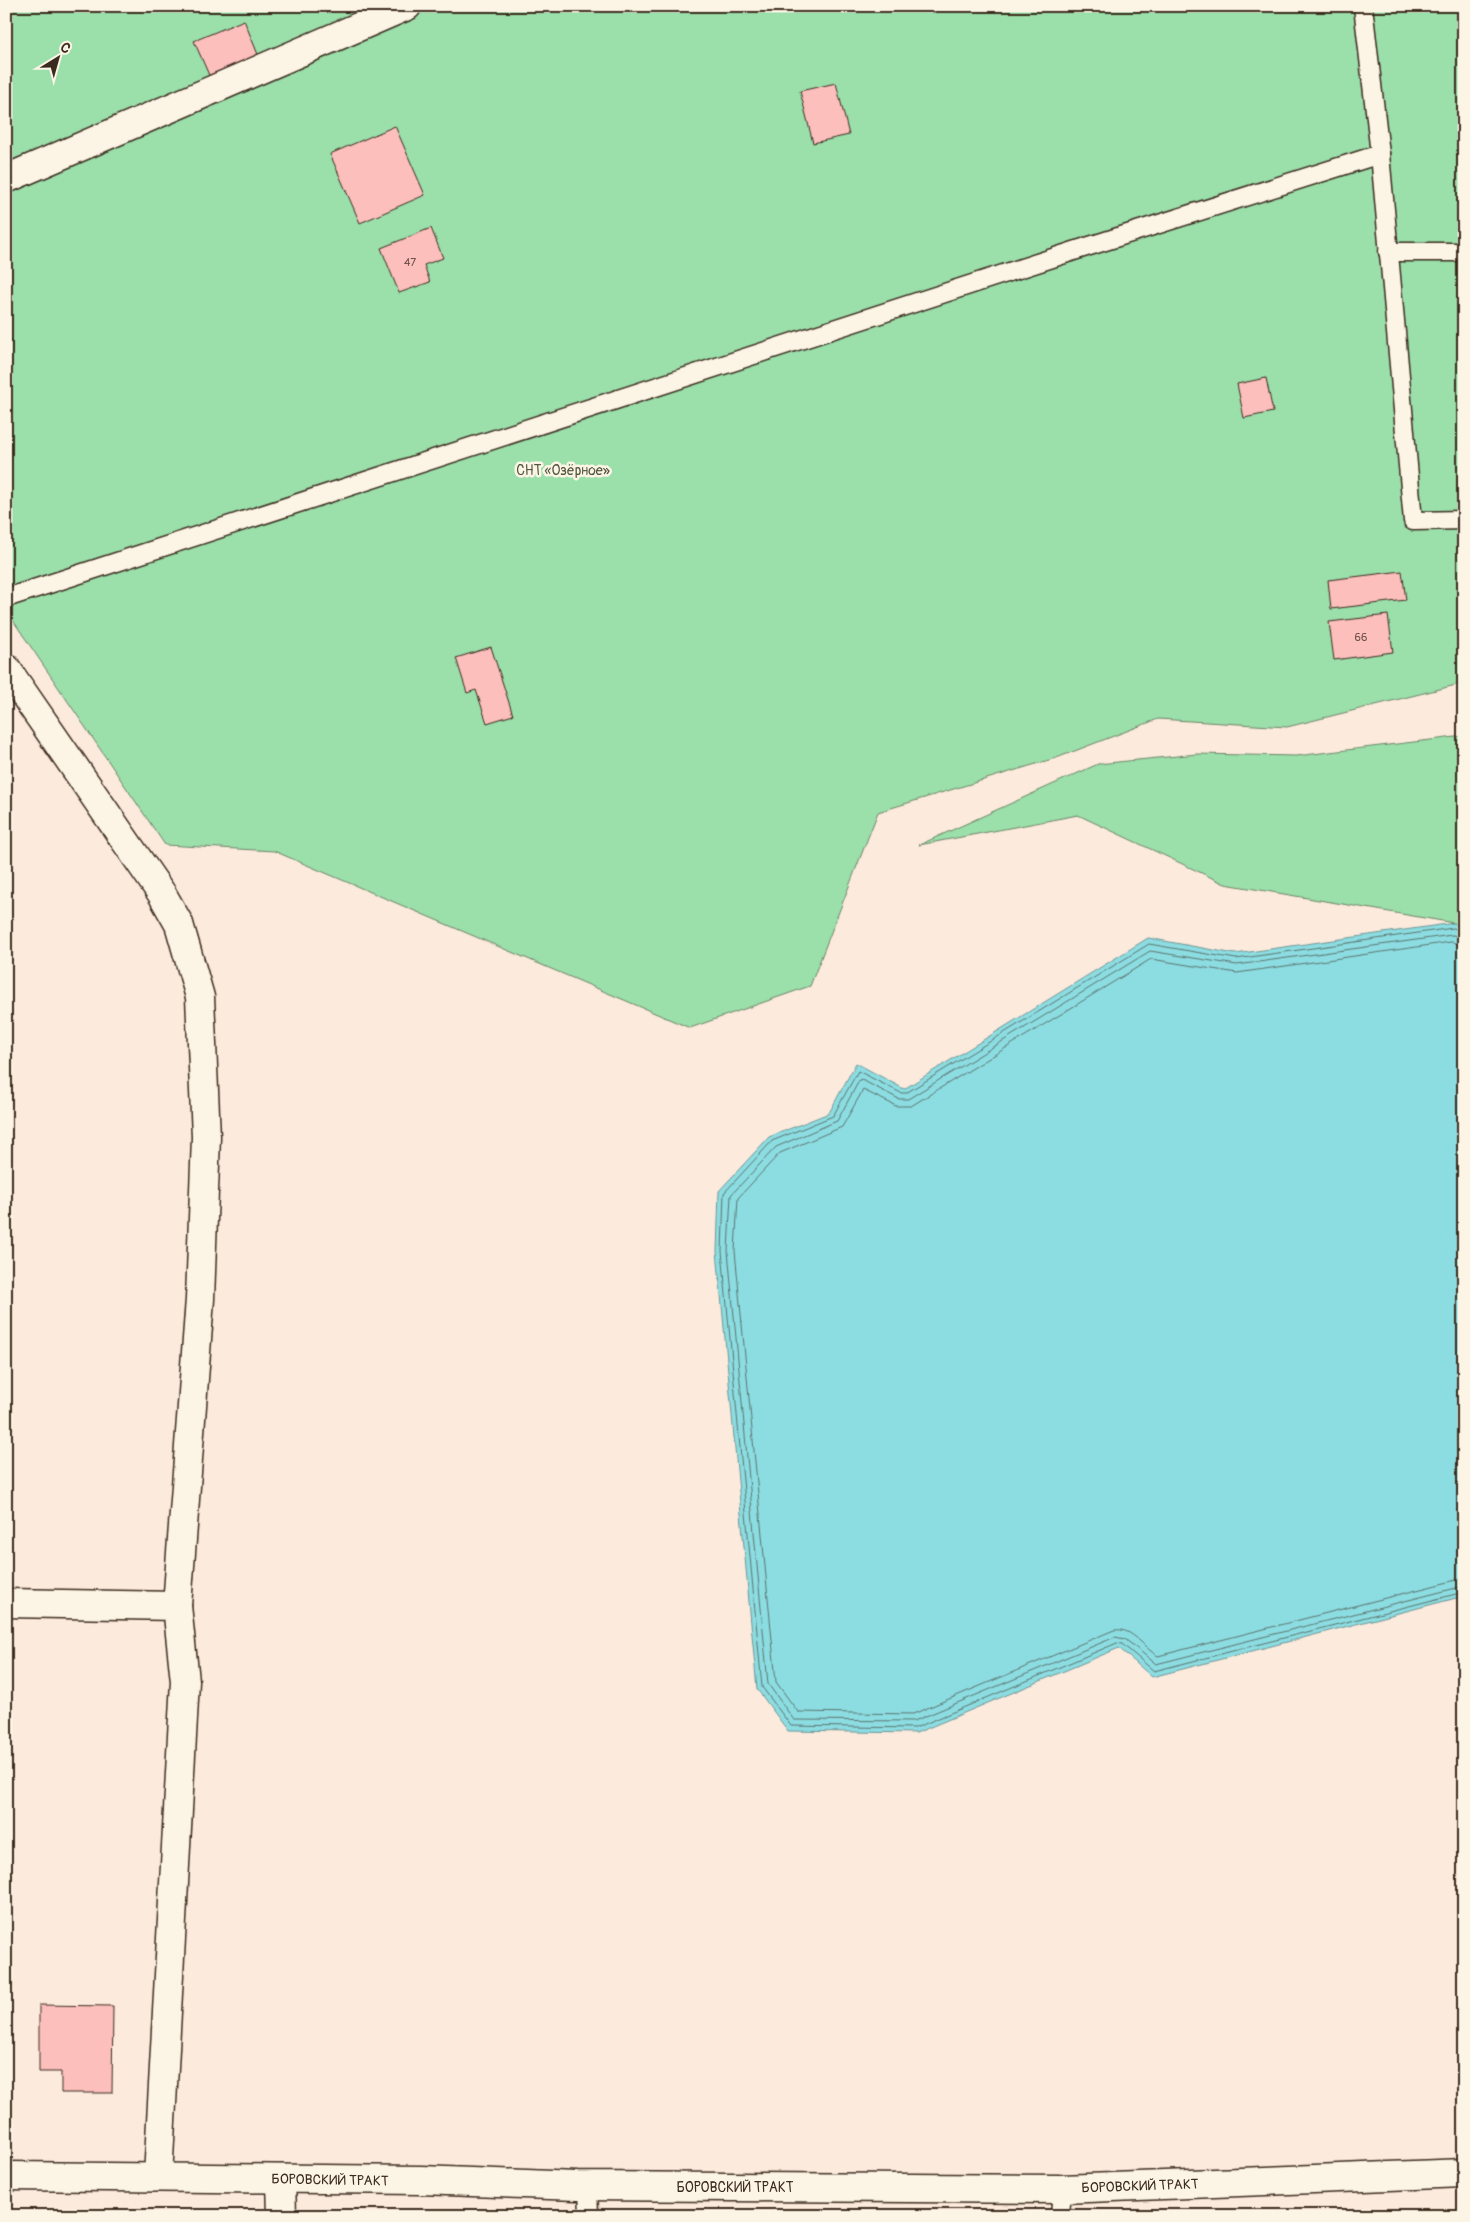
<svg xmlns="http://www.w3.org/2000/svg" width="1470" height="2222" font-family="Pangolin,sans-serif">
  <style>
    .green { fill: #9bdfab; stroke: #6b8464 }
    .water { fill: #8cdde2; stroke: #6c9594 }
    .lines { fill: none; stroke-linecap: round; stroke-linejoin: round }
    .shore { stroke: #5b726c; stroke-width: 1 }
    .building { fill: #fcbfbc; stroke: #3b2a1e }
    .lane-casing { stroke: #3b2a1e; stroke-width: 21 }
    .street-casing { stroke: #3b2a1e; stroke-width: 31 }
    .lane { stroke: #fcf5e5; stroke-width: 18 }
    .street { stroke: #fcf5e5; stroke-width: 28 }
    .labels { text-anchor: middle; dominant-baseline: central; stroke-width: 5; stroke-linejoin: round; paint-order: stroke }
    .number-label { font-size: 11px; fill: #6b4f46 }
    .park-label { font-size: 14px; fill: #535741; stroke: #fcf5e5 }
    .street-label { font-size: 14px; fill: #3b2a1e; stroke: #fcf5e5 }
  </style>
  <rect width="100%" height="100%" fill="#fceadd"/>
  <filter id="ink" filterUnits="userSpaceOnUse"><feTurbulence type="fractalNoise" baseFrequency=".02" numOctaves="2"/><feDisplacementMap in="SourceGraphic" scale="10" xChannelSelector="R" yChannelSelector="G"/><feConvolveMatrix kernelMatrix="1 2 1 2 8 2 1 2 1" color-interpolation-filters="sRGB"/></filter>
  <g filter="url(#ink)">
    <g class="green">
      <path d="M6 6H1464V683L1287 727 1158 719 1059 757 878 812 810 986 690 1028 274 851 165 845 6 610Z"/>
      <path d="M1464 736V927L1454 923 1225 884 1078 815 919 845 1098 764 1197 754 1296 756Z"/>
    </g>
    <path class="water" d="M1454 923 1464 927V1596L1152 1677 1119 1648 916 1733 788 1731 757 1689 717 1251 719 1191 769 1137 829 1113 856 1063 904 1089 1148 938 1235 954Z"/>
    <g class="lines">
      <g class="shore">
        <path d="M1464 931 1453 928 1236 959 1149 944 906 1093H901L858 1071 833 1116 772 1141 724 1193 722 1251 762 1687 791 1726 915 1728 1117 1643 1122 1644 1154 1671 1464 1592"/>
        <path d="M1464 937 1452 935 1237 965 1150 951 908 1099H899L860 1079 837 1121 776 1147 731 1195 728 1251 768 1684 794 1720 914 1721 1115 1637 1125 1639 1156 1664 1464 1586"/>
        <path d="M1464 945 1451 942 1237 973 1151 959 911 1106H896L863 1090 842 1127 780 1153 738 1198 735 1251 776 1682 798 1712 913 1714 1114 1630C1133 1627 1143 1648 1158 1656L1464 1578"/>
      </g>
    </g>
    <g class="building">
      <path d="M244 20 261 62 212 82 194 41Z"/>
      <path d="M836 83 849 135 813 143 800 91Z"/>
      <path d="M395 126 425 195 360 223 330 154Z"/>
      <path d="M431 228 443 258 424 265 430 282 399 293 381 248Z"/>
      <path d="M6 329 12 342 6 344Z"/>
      <path d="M1462 349H1464V385Z"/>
      <path d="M1266 378 1273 412 1244 418 1237 384Z"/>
      <path d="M1402 571 1406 600 1331 609 1328 580Z"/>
      <path d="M1388 615 1393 652 1334 660 1329 622Z"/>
      <path d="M491 647 513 715 487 723 476 690 467 693 456 658Z"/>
      <path d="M39 2005 113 2006 112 2093H61V2072H39Z"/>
    </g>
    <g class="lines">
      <defs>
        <g id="lane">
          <path d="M1363 6 1380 154 1413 521 1464 520"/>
          <path d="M1388 252H1464"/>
          <path d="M6 598 1077 250 1380 154"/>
          <path d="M588 2186 589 2216"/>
          <path d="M1060 2216 1062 2189"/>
        </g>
        <g id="street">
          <path d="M6 179 407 6"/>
          <path d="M6 668 162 894 179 924 200 997 206 1137 200 1299 177 1606 185 1681 158 2177"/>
          <path d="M6 1603 177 1606"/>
          <path d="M6 2176 421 2180 577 2186 1062 2189 1464 2173"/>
          <path d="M281 2179 282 2216"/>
        </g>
      </defs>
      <use href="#lane" class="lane-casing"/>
      <use href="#street" class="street-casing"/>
      <use href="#lane" class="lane"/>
      <use href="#street" class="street"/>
    </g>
  </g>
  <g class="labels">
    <g class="number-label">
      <text x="410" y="262">47</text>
      <text x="1361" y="637">66</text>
    </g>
    <g class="park-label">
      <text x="563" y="470">СНТ «Озёрное»</text>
    </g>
    <g class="street-label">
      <text transform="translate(330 2180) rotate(1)">БОРОВСКИЙ ТРАКТ</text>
      <text transform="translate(1140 2186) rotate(-2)">БОРОВСКИЙ ТРАКТ</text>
      <text x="735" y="2187">БОРОВСКИЙ ТРАКТ</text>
    </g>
  </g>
  <rect width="1470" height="2222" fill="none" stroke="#fcf5e5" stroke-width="25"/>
  <rect x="12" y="12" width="1445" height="2197" fill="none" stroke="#3b2a1e" stroke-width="2" filter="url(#ink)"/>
  <g transform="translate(58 58) rotate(37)" stroke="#fcf5e5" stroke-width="4" paint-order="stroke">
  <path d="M0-4L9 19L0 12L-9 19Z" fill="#3b2a1e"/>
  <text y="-8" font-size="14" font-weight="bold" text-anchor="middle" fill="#3b2a1e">С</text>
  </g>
</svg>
